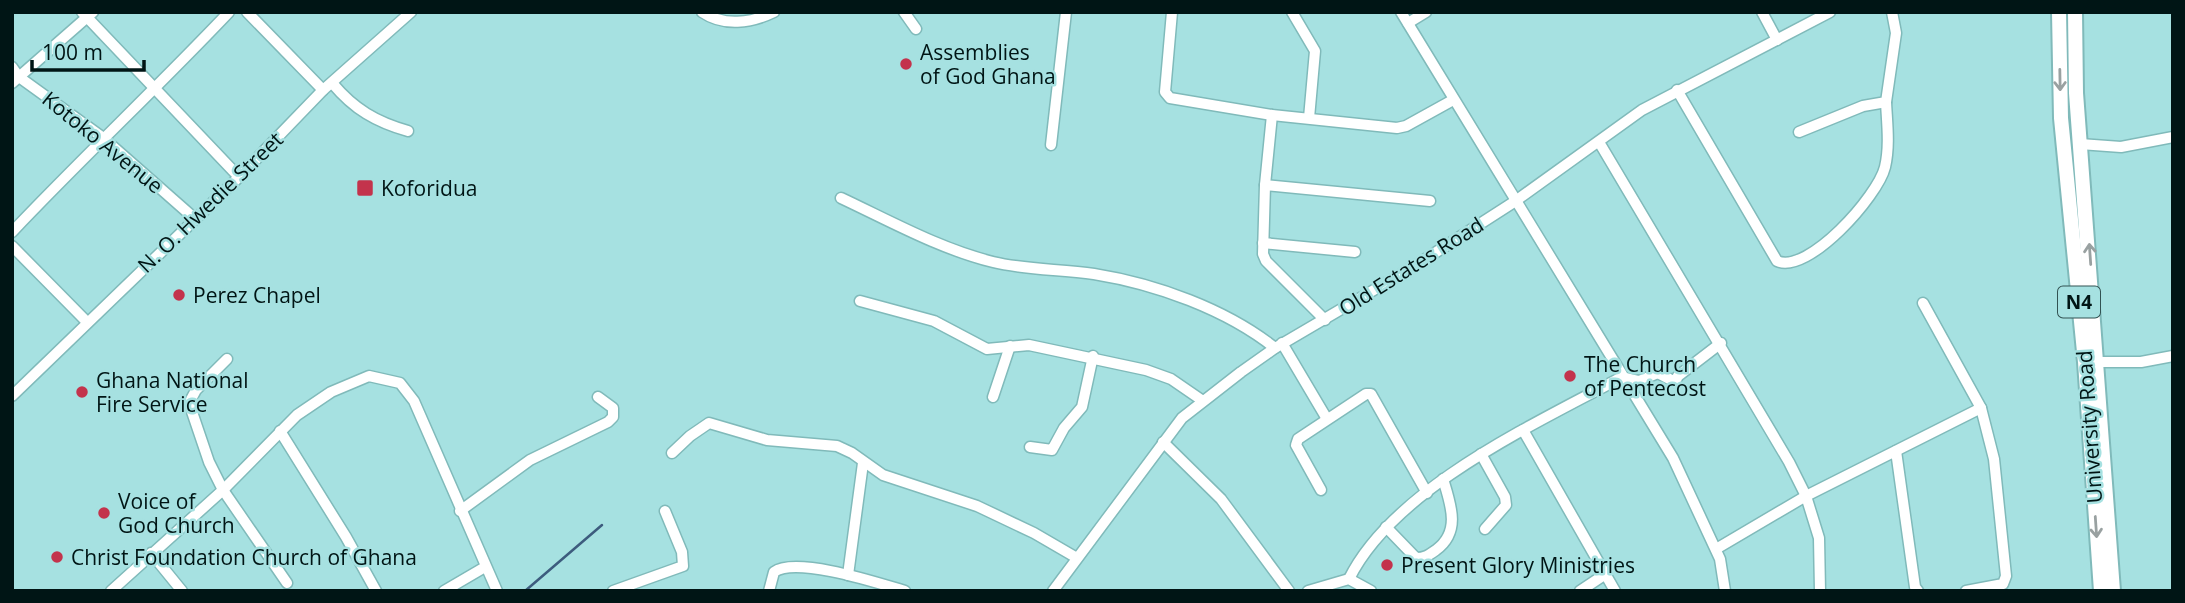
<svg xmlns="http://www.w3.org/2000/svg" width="2185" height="603" font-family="'Open Sans',sans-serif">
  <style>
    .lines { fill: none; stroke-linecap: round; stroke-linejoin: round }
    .stream { stroke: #3d5c7e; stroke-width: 2.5 }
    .minor-casing { stroke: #80baba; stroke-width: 13 }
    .highway-casing { stroke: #80baba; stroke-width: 18 }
    .minor { stroke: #fff; stroke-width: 10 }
    .highway { stroke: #fff; stroke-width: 14 }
    .oneway { stroke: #99a1a1 }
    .poi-dot { fill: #c3334c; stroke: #a6e1e1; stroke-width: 2.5 }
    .labels { text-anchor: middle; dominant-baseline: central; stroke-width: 5; stroke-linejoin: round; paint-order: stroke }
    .shield { fill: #a6e1e1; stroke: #325252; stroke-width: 2 }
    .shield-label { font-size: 19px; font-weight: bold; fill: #001515 }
    .poi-label { font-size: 21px; fill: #001515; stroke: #a6e1e1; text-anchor: start }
    .street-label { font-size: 21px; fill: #001515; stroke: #a6e1e1 }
  </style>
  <rect width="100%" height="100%" fill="#a6e1e1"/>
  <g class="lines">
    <path class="stream" d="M525 591 602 525"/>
    <defs>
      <g id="minor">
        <path d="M82 12 239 177"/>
        <path d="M247 12 323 90"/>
        <path d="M702 12C724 27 751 23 774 12"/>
        <path d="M904 12 916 29"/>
        <path d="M1172 12 1165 92 1170 98 1272 115 1397 128 1406 126 1453 100"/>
        <path d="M1292 12 1315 51 1309 118"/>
        <path d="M1401 12 1673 458 1720 559 1725 591"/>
        <path d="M1762 12 1777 40"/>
        <path d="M1408 23 1426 12"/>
        <path d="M12 67 19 77 102 137 194 218"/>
        <path d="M12 83 93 12"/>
        <path d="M333 84C354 109 376 122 408 131"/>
        <path d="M1677 90 1777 261C1808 275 1878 196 1885 167 1890 146 1887 123 1886 102"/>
        <path d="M1272 115 1265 185 1263 254 1266 261 1325 320"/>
        <path d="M1799 132 1863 106 1886 102 1896 33 1892 12"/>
        <path d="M1599 142 1789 462 1806 496 1819 538 1820 591"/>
        <path d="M2080 144 2121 147 2173 137"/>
        <path d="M1051 145 1066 12"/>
        <path d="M1265 185 1430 201"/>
        <path d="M841 198C890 221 940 249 993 262 1026 270 1060 269 1094 274 1156 284 1226 309 1275 348"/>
        <path d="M12 232C83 157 158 87 229 12"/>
        <path d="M1263 243 1355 252"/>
        <path d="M12 246 86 321"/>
        <path d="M860 301 934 321 987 349 1029 345 1146 370 1171 379 1203 401"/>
        <path d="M1923 303 1981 408 1994 459 2006 576 2003 584 1966 591"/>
        <path d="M1282 343 1327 419"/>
        <path d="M227 359 196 390 189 403 209 462 223 490 287 583"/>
        <path d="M2092 362H2141L2173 356"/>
        <path d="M12 396 239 177 323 90 411 12"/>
        <path d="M993 397 1010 346"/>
        <path d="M1523 430 1615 591"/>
        <path d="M280 431 346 537 376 591"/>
        <path d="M1163 442 1221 499 1289 591"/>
        <path d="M1030 447 1052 450 1064 428 1082 407 1093 356"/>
        <path d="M1896 451 1915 587 1918 591"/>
        <path d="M672 453 690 436 709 423 767 440 837 446 852 453 883 475 977 506 1034 533 1077 558"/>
        <path d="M1481 454 1505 497 1506 505 1485 529"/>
        <path d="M1321 490 1296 445 1298 439 1366 394H1371L1427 493"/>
        <path d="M460 511 530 460 608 422 613 417V408L598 397"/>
        <path d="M1386 527 1416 558C1425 558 1429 555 1436 550 1461 532 1451 505 1443 479"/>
        <path d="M1716 549 1806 496 1981 408"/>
        <path d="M151 553 182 591"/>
        <path d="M848 575 863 463"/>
        <path d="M1349 579C1394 488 1535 424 1622 377L1639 381 1658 373 1675 382 1678 376 1721 343"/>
        <path d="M111 591 223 490 297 415 331 392 369 376 400 383 414 401 497 591"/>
        <path d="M444 591 485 567"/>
        <path d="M613 591 683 566 682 552 665 511"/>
        <path d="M769 591 774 572C796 556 878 583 905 591"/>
        <path d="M1053 591 1182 418 1241 372 1275 348 1413 267 1514 202 1642 110 1830 12"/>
        <path d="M1308 591 1349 579 1371 591"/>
        <path d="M1580 591 1604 575"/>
      </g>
      <g id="highway">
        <path d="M2059 12 2061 118 2085 362 2101 591"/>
        <path d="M2075 12 2076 93 2113 591"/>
      </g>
    </defs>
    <use href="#minor" class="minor-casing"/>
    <use href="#highway" class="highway-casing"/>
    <use href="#minor" class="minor"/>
    <use href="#highway" class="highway"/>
  </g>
  <defs><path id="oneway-shaft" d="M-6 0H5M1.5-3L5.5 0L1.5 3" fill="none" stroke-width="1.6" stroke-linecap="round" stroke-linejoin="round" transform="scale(1.75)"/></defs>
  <g class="oneway">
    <use href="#oneway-shaft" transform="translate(2060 80) rotate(89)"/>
    <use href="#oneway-shaft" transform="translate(2090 254) rotate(-94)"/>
    <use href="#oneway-shaft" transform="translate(2096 527) rotate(86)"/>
  </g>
  <g class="poi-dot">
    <circle cx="906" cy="64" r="7"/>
    <rect x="356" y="179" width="18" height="18" rx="3.5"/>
    <circle cx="179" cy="295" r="7"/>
    <circle cx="1570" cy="376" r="7"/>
    <circle cx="82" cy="392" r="7"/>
    <circle cx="104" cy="513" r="7"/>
    <circle cx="57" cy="557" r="7"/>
    <circle cx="1387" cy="565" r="7"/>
  </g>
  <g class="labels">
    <rect class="shield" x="2058" y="286.5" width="42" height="31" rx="5"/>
    <g class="shield-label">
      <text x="2079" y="302">N4</text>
    </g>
    <g class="poi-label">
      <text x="920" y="52">Assemblies<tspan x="920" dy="24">of God Ghana</tspan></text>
      <text x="381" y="188">Koforidua</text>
      <text x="193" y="295">Perez Chapel</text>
      <text x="1584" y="364">The Church<tspan x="1584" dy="24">of Pentecost</tspan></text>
      <text x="96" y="380">Ghana National<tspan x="96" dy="24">Fire Service</tspan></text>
      <text x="118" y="501">Voice of<tspan x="118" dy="24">God Church</tspan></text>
      <text x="71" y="557">Christ Foundation Church of Ghana</text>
      <text x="1401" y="565">Present Glory Ministries</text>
    </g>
    <g class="street-label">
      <text transform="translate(103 142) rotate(39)">Kotoko Avenue</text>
      <text transform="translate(210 202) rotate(-44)">N. O. Hwedie Street</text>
      <text transform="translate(1411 266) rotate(-32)">Old Estates Road</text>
      <text transform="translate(2089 427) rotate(-94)">University Road</text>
    </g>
  </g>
  <rect width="2185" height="603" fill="none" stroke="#001515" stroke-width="28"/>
  <path d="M32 60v10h112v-10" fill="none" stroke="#001515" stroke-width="3.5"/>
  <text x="42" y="60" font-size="21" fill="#001515" stroke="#a6e1e1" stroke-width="5" paint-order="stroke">100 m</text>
</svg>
